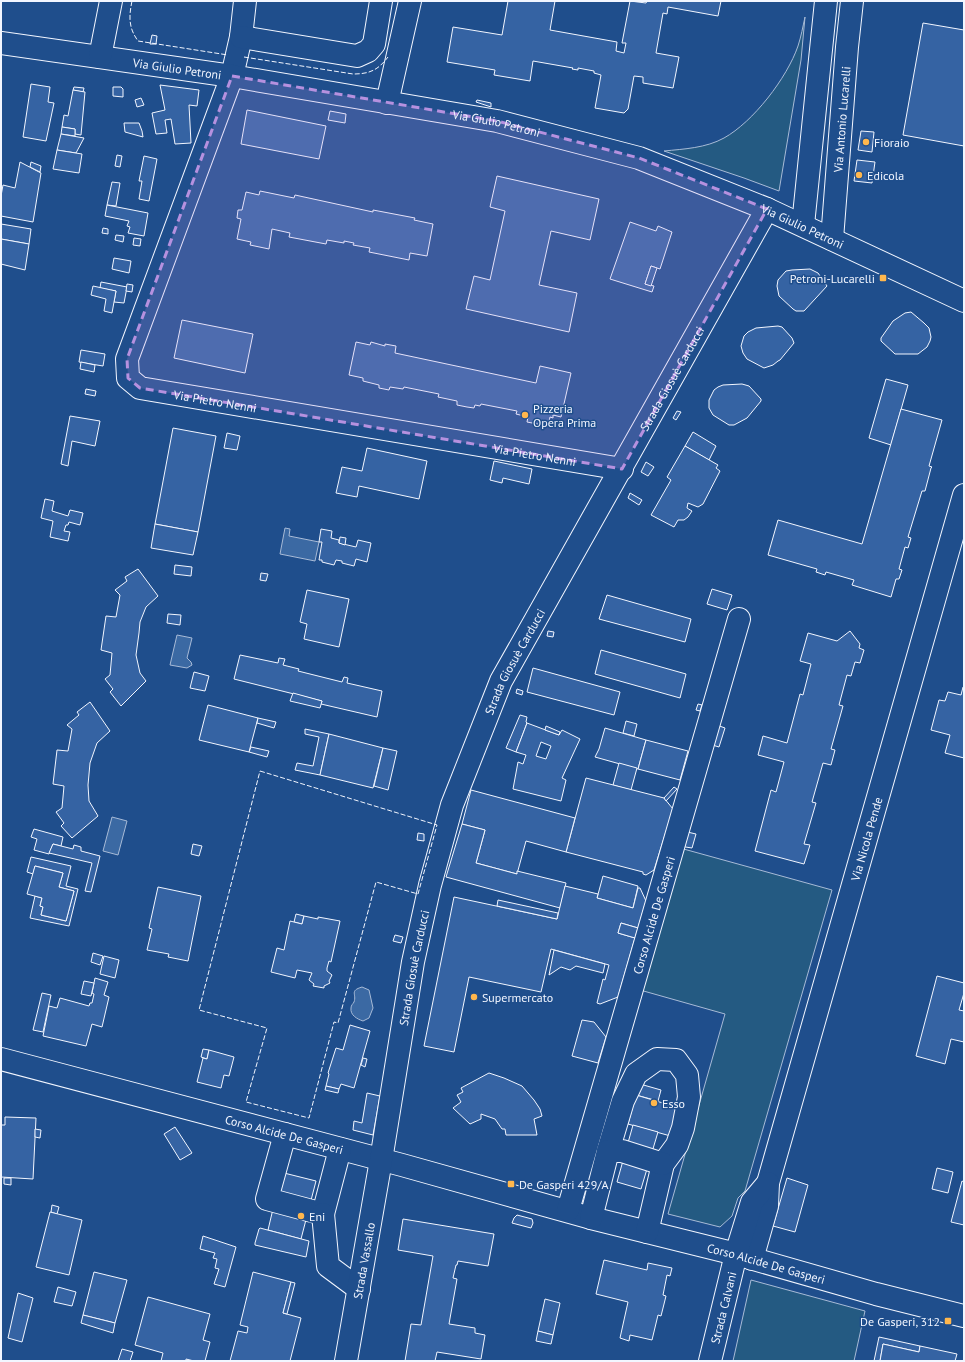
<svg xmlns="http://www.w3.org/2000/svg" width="965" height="1362" font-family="'PT Sans',sans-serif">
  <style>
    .green { fill: #245a82; stroke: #a8bbd7 }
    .water { fill: #3b69a3; stroke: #a8bbd7 }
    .building { fill: #3563a3; stroke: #f2f6ff; fill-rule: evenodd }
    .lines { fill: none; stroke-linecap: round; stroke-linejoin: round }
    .minor-casing { stroke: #f2f6ff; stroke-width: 24 }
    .minor { stroke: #1f4e8c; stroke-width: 22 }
    .fence { stroke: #f2f6ff; stroke-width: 1; stroke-dasharray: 5 2; stroke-linecap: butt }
    .marked { fill: #b691df; fill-opacity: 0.2; stroke: #b691df; stroke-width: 3; stroke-dasharray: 8 5; stroke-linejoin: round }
    .poi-dot { fill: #ffb74d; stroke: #1f4e8c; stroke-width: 1.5 }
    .labels { text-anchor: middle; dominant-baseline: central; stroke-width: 3; stroke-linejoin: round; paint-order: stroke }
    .street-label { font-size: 12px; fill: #f2f6ff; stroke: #1f4e8c }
    .poi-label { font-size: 12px; fill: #f2f6ff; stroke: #1f4e8c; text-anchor: start }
  </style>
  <rect width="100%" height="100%" fill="#1f4e8c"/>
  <g class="green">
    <path d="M805 17 801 60 779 191 744 178 664 151C684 149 706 148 724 138 753 122 787 78 798 46 801 37 803 26 805 17Z"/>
    <path d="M680 848 832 890 745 1191 738 1198 732 1216 720 1227 668 1214 725 1014 640 990Z"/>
    <path d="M751 1280 865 1311 854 1361H733Z"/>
  </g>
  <g class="water">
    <path d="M285 528 290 529 289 536 319 542 315 561 280 554Z"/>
    <path d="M177 635 192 638 187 658 191 662 192 665 187 668 170 665Z"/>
    <path d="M112 817 127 821 118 855 103 851Z"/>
    <path d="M362 987 369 990 373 1008 369 1018 363 1021C357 1019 350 1015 351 1008 351 1005 353 1004 354 1002 357 994 349 991 362 987Z"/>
  </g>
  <g class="building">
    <path d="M508 1H555L550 30 617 42 616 51 624 53 626 43H622L630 1 646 3 647 1H721L718 16 668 7 667 14 663 13 656 53 679 57 673 88 643 83V77L634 76 628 109 624 113 595 108 601 75 594 73V71L578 68V70L572 69 573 68 533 61 530 81 494 75 495 70 447 62 453 27 502 35Z"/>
    <path d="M923 23 964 30V146L903 135Z"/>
    <path d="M152 35 157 36 156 44H150Z"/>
    <path d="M31 84 50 87 48 102 54 103 46 141 23 137Z"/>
    <path d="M160 85 199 90 197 106 189 105 191 143 175 144 171 119 165 120 167 133 156 134 152 113 165 110Z"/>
    <path d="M74 87 84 88 83 92 73 90Z"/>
    <path d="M113 87H121L123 89V97L113 96Z"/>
    <path d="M73 90 85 92 81 135 75 134V129L62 127 64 115 68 116Z"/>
    <path d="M141 98 144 105 137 107 135 100Z"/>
    <path d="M477 100 491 103V107L476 102Z"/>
    <path d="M247 110 326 126 319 159 241 144Z"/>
    <path d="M330 111 346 114 345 123 328 120Z"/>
    <path d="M124 123H139L142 131 143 137 125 132Z"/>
    <path d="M62 127 75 129V136L61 134Z"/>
    <path d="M861 131 874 132 872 152 858 150Z"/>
    <path d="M61 134 84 138 76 153 57 150Z"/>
    <path d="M57 150 82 154 79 173 53 169Z"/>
    <path d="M117 155 122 156 120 167 115 166Z"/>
    <path d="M144 156 157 159 149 201 139 199 142 181H139Z"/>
    <path d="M857 160 875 162 872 183 854 181Z"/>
    <path d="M20 162 41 173 33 222 1 216V196L3 185 15 188Z"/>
    <path d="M31 162 41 166 40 172 30 167Z"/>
    <path d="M497 176 599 199 590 240 551 231 539 285 577 293 569 332 466 309 474 276 490 280 505 211 490 207Z"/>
    <path d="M112 182 120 183 116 206 107 205Z"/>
    <path d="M260 191 294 198 295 195 373 212V210L415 218 414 220 433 224 427 256 410 253 409 260 369 252 370 248 353 245 354 243 344 241V243L327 240 326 244 289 237 290 233 272 229 269 249 250 245 251 242 237 239 241 219 237 218 238 210H242L246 192 259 195Z"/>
    <path d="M107 205 148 213 144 236 128 233 130 227 127 226 129 221 105 216Z"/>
    <path d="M630 222 656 231 658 226 672 232 660 269 651 266 645 284 654 286 652 292 610 279Z"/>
    <path d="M1 224 31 229 29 244 1 239Z"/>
    <path d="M103 228 108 229V234L102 233Z"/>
    <path d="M116 235 124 236 123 242 115 240Z"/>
    <path d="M134 238 141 239 140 246 133 245Z"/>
    <path d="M1 239 29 244 25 270 1 264Z"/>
    <path d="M114 258 131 261 129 273 112 269Z"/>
    <path d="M651 266 657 268 651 286 645 284Z"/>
    <path d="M810 269 818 273 827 286 804 311H796L793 309 779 296 777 286 778 280 786 271 792 270Z"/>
    <path d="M101 282 127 287 124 303 114 302 116 291 100 288Z"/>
    <path d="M127 284 133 285 132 292 126 291Z"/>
    <path d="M93 286 116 291 112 313 104 311 106 299 91 295Z"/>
    <path d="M911 312 924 323 929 328 931 337 930 341 927 347 918 354H895L881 341V338L893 321 905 313Z"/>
    <path d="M182 320 253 334 245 373 174 358Z"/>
    <path d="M778 326 782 327 792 338 794 343 780 360 778 361 773 365 764 368 747 359 743 353 741 346 744 336 748 332 756 328Z"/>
    <path d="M356 342 370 345 371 342 385 346V344L396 346 395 353 536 383 540 366 571 373 561 417 553 415V418L550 417 548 426 527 422 528 417 516 414 517 411 481 404 480 406 475 405 474 408 467 407 457 405V401L438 397 439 394 404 387 403 389 390 387 389 390 379 388V385L363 381V378L349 375Z"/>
    <path d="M81 350 105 354 103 366 79 362Z"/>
    <path d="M81 362 95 365 94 372 80 369Z"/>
    <path d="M886 379 908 385 891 445 869 438Z"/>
    <path d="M742 384 749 386 761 399V401L747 418 734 425H729L713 415 709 408V400L714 390 718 387 723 385Z"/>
    <path d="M86 389 96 391 95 396 85 394Z"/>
    <path d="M901 409 942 420 929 466 932 467 931 468 925 491H922L908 537 911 538 908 548 905 547 899 569 902 570 899 579H896L891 597 852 585 854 580 826 572 825 575 816 572 817 569 768 555 778 520 862 544Z"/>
    <path d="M677 411 681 412 676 420 673 418Z"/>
    <path d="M70 416 100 421 95 446 72 441 68 466 61 464Z"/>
    <path d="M173 428 216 436 198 532 155 524Z"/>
    <path d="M693 432 716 446 709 460 685 446Z"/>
    <path d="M227 433 240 436 237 450 224 448Z"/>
    <path d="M685 446 718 465 716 468 720 471 703 504 698 507 688 503 687 508 692 511 688 517 684 520H678L674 527 651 515 671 480 667 477Z"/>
    <path d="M367 448 427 461 419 499 359 486 357 497 336 493 342 467 362 471Z"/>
    <path d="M494 461 532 469 529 484 503 478 502 483 490 480Z"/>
    <path d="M646 462 654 467 648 476 641 472Z"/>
    <path d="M630 493 642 500 639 505 628 498Z"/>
    <path d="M45 499 54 501 52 511 68 516 70 510 83 513 80 525 69 522 68 525H66L64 531 70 532 68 541 50 537 53 521 41 518Z"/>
    <path d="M155 524 198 532 193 555 151 548Z"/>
    <path d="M321 529 332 531 331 538 339 540V543L356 547 358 540 371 543 367 562 356 559 354 566 342 563V561L336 560 334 565 322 562V560H319L322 542H319Z"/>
    <path d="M340 537 346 538 345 545 339 543Z"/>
    <path d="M175 565 192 567 191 576 174 574Z"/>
    <path d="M138 569 158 596 146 607 140 622 139 633 136 655 140 673 146 681 121 706 110 692 113 689 105 679 110 675 112 653 101 650 106 616 116 617 120 595 115 590 127 581 125 577Z"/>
    <path d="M261 573 268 574 266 581 260 580Z"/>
    <path d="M712 589 732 595 727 610 707 604Z"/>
    <path d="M307 590 349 599 339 647 304 639 307 624 300 622Z"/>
    <path d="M607 595 691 619 685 642 599 619Z"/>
    <path d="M168 614 181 615 180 625 167 623Z"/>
    <path d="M548 631 554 632 553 637 547 636Z"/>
    <path d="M850 631 860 644 859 648 864 650 860 663 855 662 851 676 847 675 839 705 843 706 831 749 835 750 831 765 823 763 812 802 816 803 804 844 810 845 804 864 755 851 771 790 776 792 784 762 758 755 763 736 787 743 800 694 803 695 811 664 800 661 808 633 837 641Z"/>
    <path d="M601 650 686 674 680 698 595 674Z"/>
    <path d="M240 655 278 663 279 658 285 659 283 665 299 669 298 671 342 682 344 677 348 678 347 683 382 691 377 717 321 704 322 701 234 679Z"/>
    <path d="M533 668 620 692 614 715 527 692Z"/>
    <path d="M194 672 209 676 205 691 190 688Z"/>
    <path d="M963 687 964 688V758L945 753 950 735 931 730 939 700 945 701 948 692 961 695Z"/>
    <path d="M517 689 523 691 522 695 516 693Z"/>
    <path d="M293 693 322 701 320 708 290 701Z"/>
    <path d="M90 702 110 731 97 743 90 763 88 785 89 801 98 816 72 838 61 826 64 823 56 812 62 808 64 786 53 784 57 750 68 751 72 729 67 725 79 715 77 712Z"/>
    <path d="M698 704 702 705 700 711 696 710Z"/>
    <path d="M208 705 258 718 249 752 199 740Z"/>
    <path d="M520 715 527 717 526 722 527 723 516 752 506 748Z"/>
    <path d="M258 718 276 722 274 728 257 723Z"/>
    <path d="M626 721 637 724 634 736 623 733Z"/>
    <path d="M527 723 559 735 562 730 580 739 562 778 566 780 561 801 513 789 518 762 523 764 526 755 516 752ZM541 742 551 746 546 759 536 756Z"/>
    <path d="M714 724 725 728 719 747 709 744Z"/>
    <path d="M546 726 560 732 559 735 545 730Z"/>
    <path d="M605 728 646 740 638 769 595 757 599 749Z"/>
    <path d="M305 729 329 734 320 775 295 770 297 763 313 766 319 737 305 734Z"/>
    <path d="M329 734 383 748 373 788 320 775Z"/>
    <path d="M646 740 688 751 680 780 638 769Z"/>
    <path d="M251 747 269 751 267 757 249 752Z"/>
    <path d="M383 748 397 751 388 790 374 786Z"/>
    <path d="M619 763 637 768 631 790 613 785Z"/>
    <path d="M586 778 664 798 673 809 654 870 646 875 643 874V872L566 852Z"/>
    <path d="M674 787 677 789 666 801 664 798Z"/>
    <path d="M471 790 575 818 566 852 526 841 517 874 476 863 485 830 462 824Z"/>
    <path d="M462 824 485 830 476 863 517 874V871L566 883 560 908 446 877Z"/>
    <path d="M34 829 63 837 61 846 53 844 49 854 34 850 37 839 31 837Z"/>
    <path d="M683 831 696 834 692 848 679 846Z"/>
    <path d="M418 833 424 834V841L417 840Z"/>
    <path d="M53 844 73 849 74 845 81 847V851L100 856 91 892 85 891 92 863 49 853Z"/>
    <path d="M193 844 202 846 199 856 191 854Z"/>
    <path d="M31 857 71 866 66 886 78 889 69 926 30 918 35 896 42 898 40 906 43 907 41 915 66 921 74 891 59 887 63 873 35 866 33 874 27 872Z"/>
    <path d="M35 866 63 873 59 887 74 891 66 921 41 915 43 907 40 906 42 898 27 894Z"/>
    <path d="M603 876 638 886 633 908 597 898Z"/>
    <path d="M565 886 598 894 597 898 633 908 638 888H640L646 901 638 928 621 923 618 933 635 938 618 997 600 1004 597 1003 603 979 605 980 609 965 551 949 541 992 469 977 454 1052 424 1046 454 897 557 919Z"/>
    <path d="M158 887 201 896 188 961 168 957 169 954 147 950 152 929 149 928Z"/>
    <path d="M498 900 558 913 557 919 497 906Z"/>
    <path d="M296 914 304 916 302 924 294 922Z"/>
    <path d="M304 916 318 919V917L340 921 331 962 329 961 327 968V971L332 975 329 981 330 983 324 986V988L313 986 314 984 309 980 312 973 297 970 295 978 271 972 277 948 284 950 290 921 302 924Z"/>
    <path d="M621 923 638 928 635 938 618 933Z"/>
    <path d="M395 935 403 937 401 943 393 941Z"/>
    <path d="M554 950 605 964 603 973 576 966 570 970 561 967 549 975Z"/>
    <path d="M93 953 103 956 100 965 91 962Z"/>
    <path d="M104 956 119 960 115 978 100 974Z"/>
    <path d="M937 976 964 983V993L959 1010 964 1011V1042L951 1039 945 1064 916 1056Z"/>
    <path d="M95 978 108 982 104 995 109 997 102 1027 92 1024 86 1046 43 1036 49 1006 57 1008 60 998 89 1006 90 1003H92L94 994 92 993Z"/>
    <path d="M84 981 94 983 91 996 81 994Z"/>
    <path d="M42 993 51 995 43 1032 33 1030Z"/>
    <path d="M582 1020 594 1022 606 1037 598 1063 572 1056Z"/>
    <path d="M350 1025 370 1031 354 1088 341 1084 339 1089 326 1086 329 1074 328 1073 336 1048 343 1050Z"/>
    <path d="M203 1049 209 1050 207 1059 201 1057Z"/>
    <path d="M209 1050 234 1057 229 1076 224 1075 221 1088 197 1082 203 1058 207 1059Z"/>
    <path d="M363 1058 367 1059 365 1067 361 1065Z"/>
    <path d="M489 1073 504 1078 522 1086 534 1100 540 1109 542 1116 534 1119 537 1135H506L505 1129H502L495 1119 481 1114V1119L470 1124 453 1108 461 1102 457 1095 463 1092 461 1088Z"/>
    <path d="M640 1084 661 1090 658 1101 636 1095Z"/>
    <path d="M326 1086 339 1089 338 1093 325 1090Z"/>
    <path d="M367 1093 380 1096 373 1135 353 1130 354 1121 362 1123Z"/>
    <path d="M636 1095 683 1109 674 1137 628 1124Z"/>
    <path d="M5 1117 36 1118 33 1179 1 1177V1125H5Z"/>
    <path d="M633 1125 658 1132 641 1189 617 1182Z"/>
    <path d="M175 1127 192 1153 180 1160 164 1134Z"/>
    <path d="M35 1129 41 1130 40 1138 35 1137Z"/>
    <path d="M937 1168 953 1172 948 1193 932 1189Z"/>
    <path d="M284 1173 316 1181 301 1239 268 1230 281 1175Z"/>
    <path d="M4 1178H11V1185L4 1184Z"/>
    <path d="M787 1178 808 1185 795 1232 773 1226Z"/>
    <path d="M962 1181 964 1182V1225L951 1222Z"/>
    <path d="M52 1205 59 1207 57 1214 51 1212Z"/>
    <path d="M50 1212 82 1220 69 1275 36 1267Z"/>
    <path d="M517 1215 532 1219 533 1223 531 1228 512 1223 514 1218Z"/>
    <path d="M403 1219 494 1234 488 1266 458 1261 457 1265H456L453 1278 457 1279 449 1324 475 1328V1333L485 1335 481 1359 437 1352 435 1361H405L411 1324 421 1325 433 1256 398 1250Z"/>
    <path d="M260 1228 309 1241 306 1257 255 1245V1243L259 1229Z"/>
    <path d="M203 1236 236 1247 225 1287 214 1284 219 1269 215 1268 217 1259 213 1258 215 1253 200 1249Z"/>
    <path d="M604 1260 647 1270 648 1263 672 1268 670 1276 667 1275 663 1295 666 1296 661 1316 658 1315 652 1340 630 1335 629 1341 620 1338 628 1302 596 1294Z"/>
    <path d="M94 1272 127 1280 115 1323 83 1315Z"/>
    <path d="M253 1272 291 1282 283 1313 301 1318 290 1361H230L238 1331 247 1333 248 1327 240 1325Z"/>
    <path d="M291 1282 295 1283 287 1314 283 1313Z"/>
    <path d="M58 1287 76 1292 72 1306 54 1302Z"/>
    <path d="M18 1293 33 1298 22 1342 8 1338Z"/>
    <path d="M148 1297 210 1314 203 1340 210 1342 205 1361H194L186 1359V1361H161L163 1353 135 1345Z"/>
    <path d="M545 1299 560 1303 553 1335 538 1331Z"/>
    <path d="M83 1315 115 1323 113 1333 81 1323Z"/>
    <path d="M538 1331 553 1335 551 1344 536 1341Z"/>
    <path d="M879 1337 920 1346 919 1352 883 1344 880 1361H874Z"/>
    <path d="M883 1344 919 1352 920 1346 957 1354 955 1361H880Z"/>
    <path d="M122 1349 133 1352 130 1361H118Z"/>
  </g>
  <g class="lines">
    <defs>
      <g id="minor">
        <path id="s1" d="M245 1 241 37 232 76 127 359 128 378 140 388 622 469"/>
        <path d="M241 37 357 56 368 51 374 44 381 1"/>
        <path id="s2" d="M1 43 232 76 497 121 639 158 767 209 964 301"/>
        <path d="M100 57 111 1"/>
        <path d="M387 103 410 1"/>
        <path d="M803 225 826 1"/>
        <path id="s3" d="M832 239 847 47 852 1"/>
        <path id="s4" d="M1 1059 402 1165 591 1218 736 1254 876 1294 964 1316"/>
        <path d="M285 1134 267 1199 323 1214 340 1149"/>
        <path d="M608 1151 623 1101 636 1074 657 1059 676 1060 687 1075 689 1097 683 1128 677 1145 663 1164 647 1232"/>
        <path id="s5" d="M568 1210 739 619"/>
        <path d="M323 1214 328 1266 359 1289"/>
        <path d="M591 1218 608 1151H622L663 1164"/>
        <path id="s6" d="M752 1259 767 1206 768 1183 964 495"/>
        <path id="s7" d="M346 1361 381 1160 413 962 430 885 452 805 501 681 767 209"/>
        <path id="s8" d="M710 1361 736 1254 752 1202 768 1183"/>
      </g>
    </defs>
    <use href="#minor" class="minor-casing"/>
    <use href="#minor" class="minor"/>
    <g class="fence">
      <path d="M132 1C129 16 128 27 138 41L228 55"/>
      <path d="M244 57 353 74C370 74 378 70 388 57"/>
      <path d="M260 771 437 825 418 894 376 882 338 1023 334 1022 309 1118 246 1102 267 1028 199 1010Z"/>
    </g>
  </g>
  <path class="marked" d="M232 76 497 121 639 158 767 209 622 469 140 388 128 378 127 359Z"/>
  <g class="poi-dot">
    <circle cx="866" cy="142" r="4"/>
    <circle cx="859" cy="175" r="4"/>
    <rect x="879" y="274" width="8" height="8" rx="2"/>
    <circle cx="525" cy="415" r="4"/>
    <circle cx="474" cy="997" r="4"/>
    <circle cx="654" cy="1103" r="4"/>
    <rect x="507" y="1180" width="8" height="8" rx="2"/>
    <circle cx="301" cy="1216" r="4"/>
    <rect x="944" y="1317" width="8" height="8" rx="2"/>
  </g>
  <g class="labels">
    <g class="street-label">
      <text stroke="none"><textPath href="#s2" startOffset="178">Via Giulio Petroni</textPath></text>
      <text stroke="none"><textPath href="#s3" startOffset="120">Via Antonio Lucarelli</textPath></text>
      <text stroke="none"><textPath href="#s2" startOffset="502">Via Giulio Petroni</textPath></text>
      <text stroke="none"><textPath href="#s2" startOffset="826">Via Giulio Petroni</textPath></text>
      <text stroke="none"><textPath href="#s7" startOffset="1047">Strada Giosuè Carducci</textPath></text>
      <text stroke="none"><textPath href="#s1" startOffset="489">Via Pietro Nenni</textPath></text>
      <text stroke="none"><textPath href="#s1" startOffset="813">Via Pietro Nenni</textPath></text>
      <text stroke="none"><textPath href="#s7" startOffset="723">Strada Giosuè Carducci</textPath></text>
      <text stroke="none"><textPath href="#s6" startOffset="436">Via Nicola Pende</textPath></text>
      <text stroke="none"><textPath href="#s5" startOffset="307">Corso Alcide De Gasperi</textPath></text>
      <text stroke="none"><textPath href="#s7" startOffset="399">Strada Giosuè Carducci</textPath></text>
      <text stroke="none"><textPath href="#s4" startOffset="293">Corso Alcide De Gasperi</textPath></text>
      <text stroke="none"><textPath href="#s7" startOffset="102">Strada Vassallo</textPath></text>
      <text stroke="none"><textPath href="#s4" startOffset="792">Corso Alcide De Gasperi</textPath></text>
      <text stroke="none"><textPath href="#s8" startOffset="55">Strada Calvani</textPath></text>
    </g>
    <g class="poi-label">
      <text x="874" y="142">Fioraio</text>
      <text x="867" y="175">Edicola</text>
      <text x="875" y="278" text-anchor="end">Petroni-Lucarelli</text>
      <text x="533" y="408">Pizzeria<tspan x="533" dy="14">Opera Prima</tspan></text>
      <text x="482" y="997">Supermercato</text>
      <text x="662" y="1103">Esso</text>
      <text x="519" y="1184">De Gasperi 429/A</text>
      <text x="309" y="1216">Eni</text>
      <text x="940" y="1321" text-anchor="end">De Gasperi, 312</text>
    </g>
  </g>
  <rect width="965" height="1362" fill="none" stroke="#f2f6ff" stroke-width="4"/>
</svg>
